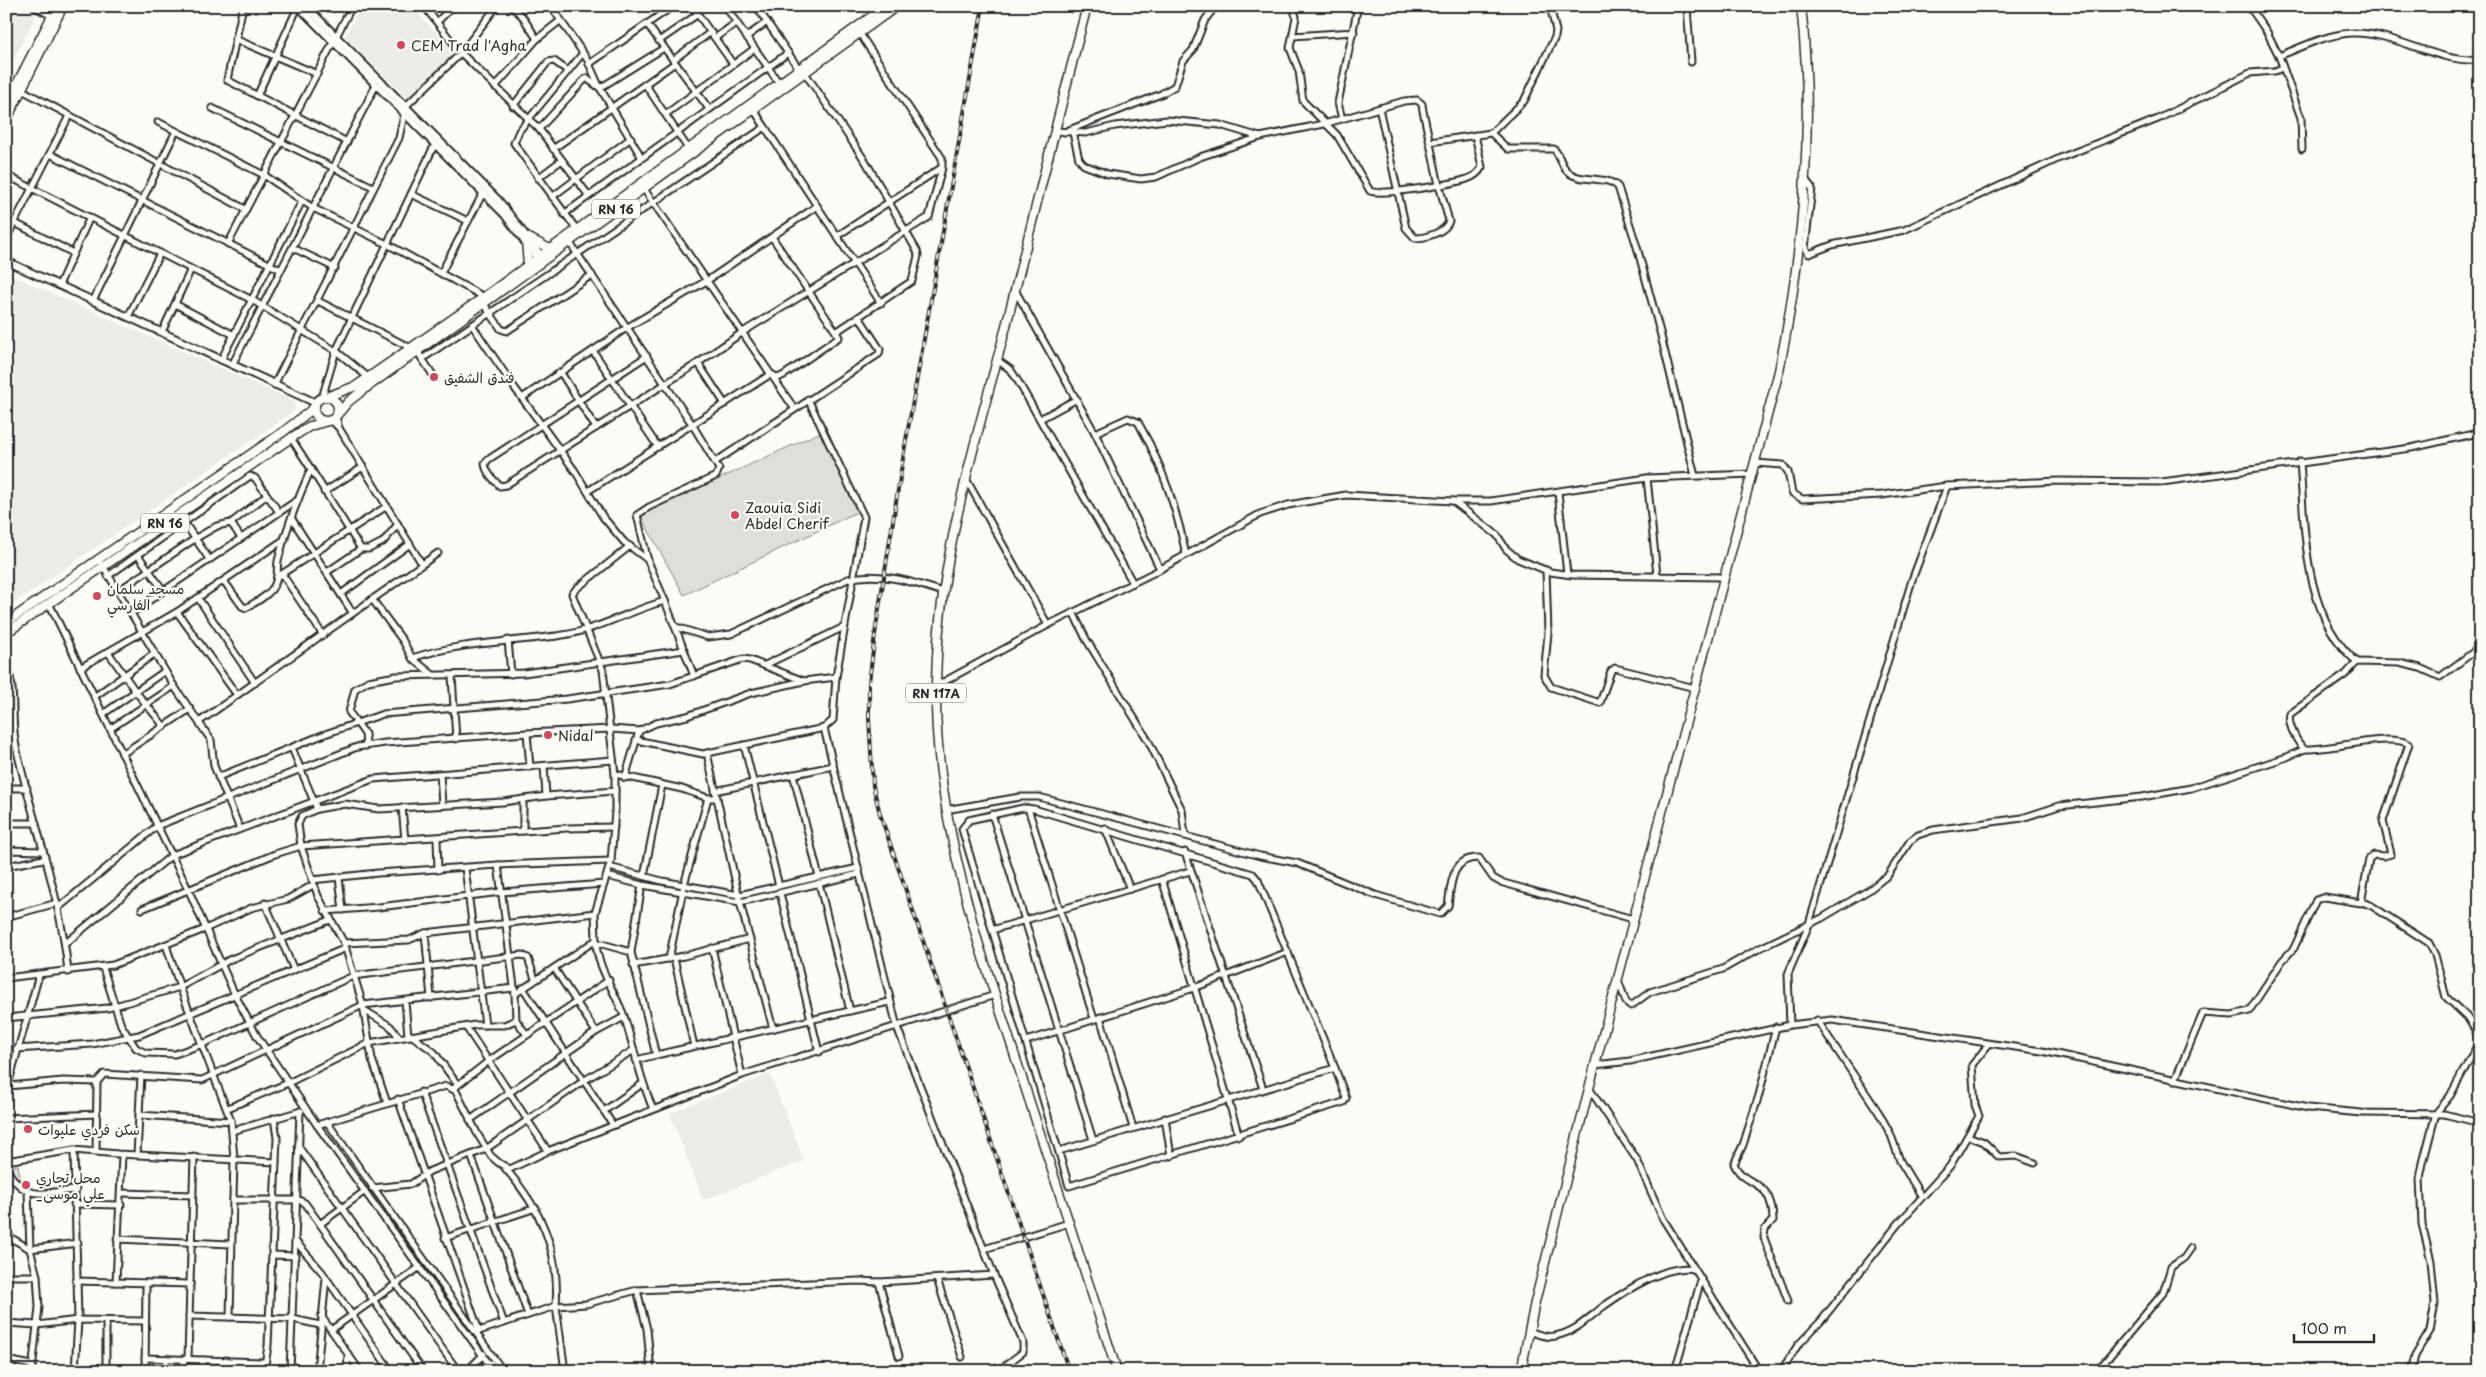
<svg xmlns="http://www.w3.org/2000/svg" width="2486" height="1377" font-family="'Playpen Sans','Playpen Sans Arabic',sans-serif">
  <style>
    .built { fill: #edece8 }
    .green { fill: #dfdeda; stroke: #858482 }
    .lines { fill: none; stroke-linecap: round; stroke-linejoin: round }
    .minor-casing { stroke: #2b2b2b; stroke-width: 9 }
    .tertiary-casing { stroke: #2b2b2b; stroke-width: 10 }
    .primary-casing { stroke: #2b2b2b; stroke-width: 11 }
    .minor { stroke: #fdfcf7; stroke-width: 5 }
    .tertiary { stroke: #fdfcf7; stroke-width: 6 }
    .primary { stroke: #fdfcf7; stroke-width: 8 }
    .rail-casing { stroke: #2b2b2b; stroke-width: 4 }
    .rail { stroke: #fdfcf7; stroke-width: 2; stroke-dasharray: 5.5; stroke-linecap: butt }
    .poi-dot { fill: #d1495b; stroke: #fdfcf7; stroke-width: 2 }
    .labels { text-anchor: middle; dominant-baseline: central; stroke-width: 4.5; stroke-linejoin: round; paint-order: stroke }
    .shield { fill: #fdfcf7; stroke: #6a6a68; stroke-width: 1 }
    .shield-label { font-size: 12px; font-weight: bold; fill: #2b2b2b }
    .poi-label { font-size: 14px; fill: #2b2b2b; stroke: #fdfcf7; text-anchor: start }
  </style>
  <rect width="100%" height="100%" fill="#fdfcf7"/>
  <filter id="ink" filterUnits="userSpaceOnUse"><feTurbulence type="fractalNoise" baseFrequency=".02" numOctaves="2"/><feDisplacementMap in="SourceGraphic" scale="10" xChannelSelector="R" yChannelSelector="G"/><feConvolveMatrix kernelMatrix="1 2 1 2 8 2 1 2 1" color-interpolation-filters="sRGB"/></filter>
  <g filter="url(#ink)">
    <g class="built">
      <path d="M6 6H20L36 15 6 74Z"/>
      <path d="M361 6H411L456 54 408 99 345 37Z"/>
      <path d="M6 273 294 401 295 407 294 411 6 609Z"/>
      <path d="M770 1074 804 1161 703 1200 670 1113Z"/>
    </g>
    <g class="green">
      <path d="M821 432 859 511 684 595 640 515Z"/>
      <path d="M18 1165 21 1181 15 1179 9 1167Z"/>
    </g>
    <g class="lines">
      <defs>
        <g id="minor">
          <path d="M33 6 54 17"/>
          <path d="M243 6 227 80 347 142"/>
          <path d="M424 6 461 53 539 129 589 196"/>
          <path d="M511 6 522 16 537 39"/>
          <path d="M551 6 587 59 600 88 642 158"/>
          <path d="M692 6 733 64"/>
          <path d="M725 6 779 83"/>
          <path d="M756 6 799 69"/>
          <path d="M1193 6 1198 8 1229 6"/>
          <path d="M1293 6 1296 17 1290 48 1299 71 1303 101 1337 135 1370 191C1381 196 1453 184 1467 179 1473 177 1479 173 1482 167L1475 135"/>
          <path d="M1687 6 1691 62"/>
          <path d="M2249 6 2267 32 2279 56 2301 118 2302 149"/>
          <path d="M437 22 453 6"/>
          <path d="M647 24 709 109"/>
          <path d="M1293 36 1354 32"/>
          <path d="M746 37 767 22"/>
          <path d="M715 38 736 23"/>
          <path d="M235 39 317 74"/>
          <path d="M659 41 698 14"/>
          <path d="M2279 56C2302 47 2327 34 2352 33 2397 32 2435 63 2480 60"/>
          <path d="M673 60 711 32"/>
          <path d="M589 64 673 6"/>
          <path d="M645 84 689 150"/>
          <path d="M495 87 537 39 561 20"/>
          <path d="M22 90 245 209"/>
          <path d="M257 96 298 7"/>
          <path d="M513 106 548 62 554 61 568 71"/>
          <path d="M212 108 373 187"/>
          <path d="M666 114 754 49"/>
          <path d="M1342 119 1338 103 1358 6"/>
          <path d="M158 122 264 175 313 208 387 244 484 297"/>
          <path d="M765 127 881 303"/>
          <path d="M539 129 586 78 600 88 664 48"/>
          <path d="M1056 131 1086 133 1115 126 1167 120 1220 125 1260 137 1324 124 1404 101 1417 100 1422 104 1423 111 1439 185 1449 221C1446 232 1426 238 1415 238L1406 228 1379 108"/>
          <path d="M1064 132 1161 94 1175 86 1183 61 1193 50 1205 20 1214 8"/>
          <path d="M1073 133 1079 159 1084 165 1108 174 1141 179 1156 177 1200 157 1260 137"/>
          <path d="M1491 133 1508 149H1554C1560 156 1561 164 1566 170 1578 184 1606 174 1618 187L1637 247 1660 332 1695 476"/>
          <path d="M1430 142 1491 133 1524 101 1555 37 1556 31 1550 6"/>
          <path d="M553 149 675 63"/>
          <path d="M50 154 281 270"/>
          <path d="M6 175 252 300 336 351 368 377"/>
          <path d="M538 178 562 160"/>
          <path d="M1805 179 1812 188 1805 248 1809 254 1832 245 1904 230 2060 158 2158 119 2250 73 2275 71 2282 68"/>
          <path d="M644 189 794 408"/>
          <path d="M411 194 468 221"/>
          <path d="M552 197 631 138"/>
          <path d="M564 214 788 53"/>
          <path d="M15 223 73 253"/>
          <path d="M577 230 514 143 519 131 583 53"/>
          <path d="M837 236 941 168"/>
          <path d="M772 237 836 332"/>
          <path d="M6 239 69 116"/>
          <path d="M570 243 692 424 719 469 716 476 649 507 637 515 648 561 665 601"/>
          <path d="M228 244 352 6"/>
          <path d="M293 248 335 268"/>
          <path d="M441 273 483 193"/>
          <path d="M59 285 90 217"/>
          <path d="M1015 290 1095 433 1160 569"/>
          <path d="M93 301 176 131"/>
          <path d="M318 301 417 351 433 375"/>
          <path d="M175 304 234 335"/>
          <path d="M484 304 501 329 507 331 592 275"/>
          <path d="M128 317 160 253"/>
          <path d="M472 325 514 387 575 471 603 517 624 542 648 560"/>
          <path d="M162 332 191 269"/>
          <path d="M593 351 658 447"/>
          <path d="M647 356 489 459 485 463C485 471 494 481 500 486L506 485 698 363 743 332 929 217 942 168V158L860 34"/>
          <path d="M422 359 765 127 754 110"/>
          <path d="M221 360 302 201"/>
          <path d="M997 360 1011 370 1019 383 1133 583"/>
          <path d="M698 363 725 404"/>
          <path d="M232 365 376 85"/>
          <path d="M561 373 596 428"/>
          <path d="M274 385 399 138 406 106 461 53 497 6"/>
          <path d="M322 398 336 351 435 144"/>
          <path d="M522 398 628 327 708 280 817 206"/>
          <path d="M1040 419 1077 399"/>
          <path d="M331 420 339 428 336 416"/>
          <path d="M339 428 422 564"/>
          <path d="M1095 433 1128 418 1138 422C1161 462 1177 510 1186 555"/>
          <path d="M2300 461C2305 527 2302 616 2357 662"/>
          <path d="M715 462 879 354 880 349 859 317"/>
          <path d="M1755 463 1783 465 1788 472 1792 493 1802 499 1882 495 1947 486 2058 481 2162 482 2411 448 2478 433"/>
          <path d="M311 469 361 549"/>
          <path d="M1647 478 1657 575"/>
          <path d="M966 479 1048 625"/>
          <path d="M588 491 771 374 778 378 784 375 839 337 836 332 912 281 918 256 917 251 866 162 805 73"/>
          <path d="M324 492 363 467"/>
          <path d="M1558 492 1567 574"/>
          <path d="M1453 501 1497 535 1506 549 1518 559 1550 572 1572 575 1723 577"/>
          <path d="M292 519 352 612"/>
          <path d="M184 522 209 559"/>
          <path d="M231 523 241 538"/>
          <path d="M138 555 163 590"/>
          <path d="M102 564 174 686 211 740 214 766 240 829"/>
          <path d="M1546 570 1548 633 1544 675 1551 687 1600 703 1611 671 1615 668 1695 688"/>
          <path d="M327 572 361 549H369L383 542 398 524"/>
          <path d="M282 574 323 635"/>
          <path d="M108 576 250 476 255 478 279 512"/>
          <path d="M277 577 387 506"/>
          <path d="M224 581 242 606 246 608C256 602 270 595 275 584 279 575 276 565 279 557 287 527 298 498 311 469L291 438"/>
          <path d="M118 591 196 538 217 526 231 523 267 495"/>
          <path d="M341 594 410 544"/>
          <path d="M198 598 255 683"/>
          <path d="M372 599 403 641 412 658C464 641 511 643 563 635 598 630 631 610 665 601L694 676"/>
          <path d="M49 603 189 891 235 995 257 1036 317 1125 494 1371"/>
          <path d="M177 612 237 695"/>
          <path d="M1073 612 1086 639 1149 742 1182 810 1185 835"/>
          <path d="M131 613 296 501"/>
          <path d="M676 627 708 637 731 634 848 579C880 571 913 582 943 592"/>
          <path d="M508 640 511 674"/>
          <path d="M108 652 136 692 164 726"/>
          <path d="M412 658 433 675"/>
          <path d="M6 664C17 688 10 720 16 746 32 821 61 895 68 972"/>
          <path d="M765 665 844 627"/>
          <path d="M80 668 177 612 285 539"/>
          <path d="M452 676 456 739"/>
          <path d="M936 686 1048 625 1157 571 1260 514 1288 505 1346 495 1453 501H1491L1647 478 1752 474"/>
          <path d="M94 697 154 654"/>
          <path d="M103 714 165 671"/>
          <path d="M199 722 438 553"/>
          <path d="M824 728 897 1027 994 1275 1023 1342V1352L998 1371"/>
          <path d="M110 729 174 686"/>
          <path d="M527 733 530 767"/>
          <path d="M636 740 703 754 824 728 833 720 836 677 864 517 808 399"/>
          <path d="M744 745 779 886"/>
          <path d="M366 746 365 734 349 712 355 689 368 681 396 676 524 673 684 650"/>
          <path d="M292 748 317 809"/>
          <path d="M707 753 740 902 773 1029"/>
          <path d="M122 754 190 709"/>
          <path d="M544 766 546 796"/>
          <path d="M440 774 442 805"/>
          <path d="M615 774 682 789 708 798H717"/>
          <path d="M793 774 819 877"/>
          <path d="M218 777 325 734 383 714 567 699 670 684 743 659 750 660 804 681 836 677"/>
          <path d="M625 778 639 731"/>
          <path d="M6 788H27"/>
          <path d="M715 791 833 766"/>
          <path d="M523 799V831"/>
          <path d="M402 807 405 840"/>
          <path d="M1023 808 1034 809 1253 874 1258 880 1335 1068 1346 1098 1344 1102 1069 1186 962 829 969 820Z"/>
          <path d="M1028 808 1094 1019"/>
          <path d="M945 810 1020 797H1039L1260 856 1297 863 1375 895 1440 914 1448 906C1451 887 1450 857 1479 858L1493 878 1500 882 1633 919"/>
          <path d="M992 814 1093 1140"/>
          <path d="M6 823H36"/>
          <path d="M1105 828 1130 889"/>
          <path d="M437 838 438 870"/>
          <path d="M6 850 42 851"/>
          <path d="M1185 852 1263 1089"/>
          <path d="M498 865 611 861"/>
          <path d="M6 866 44 859"/>
          <path d="M609 867 662 881 739 895 858 868"/>
          <path d="M465 868 485 1025"/>
          <path d="M607 876 642 885 740 902 859 874"/>
          <path d="M644 876 662 785"/>
          <path d="M339 878 343 910"/>
          <path d="M1162 879 1239 1136"/>
          <path d="M312 880 378 873 498 865 515 994 516 1020 527 1035"/>
          <path d="M819 883 850 1011"/>
          <path d="M780 893 819 1052"/>
          <path d="M2362 902 2372 906 2429 943 2435 955 2446 997 2467 1017 2480 1038"/>
          <path d="M265 903 294 970"/>
          <path d="M58 908 157 826 357 747 385 743 527 733 611 729 639 731 656 723 687 716 751 693 804 681"/>
          <path d="M142 909 275 854 301 846 567 828 614 827"/>
          <path d="M325 911 379 907 501 892 604 884"/>
          <path d="M6 917 57 903"/>
          <path d="M992 930 1190 871"/>
          <path d="M425 933 431 998"/>
          <path d="M596 940C595 963 616 994 624 1016 634 1047 640 1079 653 1109"/>
          <path d="M595 942 631 952"/>
          <path d="M66 943 172 855 373 779 613 760"/>
          <path d="M344 943 409 940 425 933 595 913"/>
          <path d="M712 948 742 1075"/>
          <path d="M674 958 694 1046"/>
          <path d="M669 959 684 885 708 798"/>
          <path d="M633 965 684 956 750 939"/>
          <path d="M103 968 121 1025 136 1048 146 1053 175 1054 203 1044 353 976 522 955 528 958 535 979"/>
          <path d="M554 968 596 1032"/>
          <path d="M6 978 113 965 205 929 251 908 288 899 313 885"/>
          <path d="M1618 980 1626 1002 1631 1006 1650 992 1723 969 1760 948 1822 918 1869 890 1888 875 1910 841 1918 835 1933 830 2022 818 2059 806 2142 797 2191 788 2287 757 2305 749"/>
          <path d="M523 988 613 1125"/>
          <path d="M515 994 596 940 595 913 611 861 615 811V774L603 670 572 594 576 589 630 546"/>
          <path d="M405 1001 408 1036"/>
          <path d="M364 1010 390 1026 399 1037"/>
          <path d="M1100 1017 1133 1128"/>
          <path d="M6 1018 108 1008 180 987 166 945"/>
          <path d="M1817 1020 1879 1113 1891 1135 1900 1161 1922 1197"/>
          <path d="M1790 1025 1788 974 1808 927 1912 580 1947 486"/>
          <path d="M466 1027 548 1151"/>
          <path d="M1776 1027 1759 1095 1743 1145 1734 1164C1745 1189 1772 1176 1773 1220L1765 1229 1764 1238 1788 1301"/>
          <path d="M411 1035 434 1052 457 1084"/>
          <path d="M1026 1041 1194 988 1288 952"/>
          <path d="M16 1049 92 1044 139 1035 346 948"/>
          <path d="M656 1055 889 1002"/>
          <path d="M636 1060 656 1055 631 952 642 885"/>
          <path d="M1595 1065 1630 1061 1790 1025 1832 1020 2042 1051 2308 1108 2361 1113 2444 1114 2480 1123"/>
          <path d="M2175 1080 2203 1013 2232 1015 2249 1011 2282 961 2294 948 2316 900 2325 897 2361 903 2369 859 2374 855 2384 856 2391 854 2383 821 2409 744C2389 732 2328 751 2305 749 2297 744 2287 723 2290 714L2346 674 2357 662 2399 663 2420 668 2440 677 2480 647"/>
          <path d="M8 1086 63 1081 97 1082"/>
          <path d="M1589 1088 1637 1160 1663 1219 1759 1371"/>
          <path d="M453 1089 490 1060 609 980"/>
          <path d="M6 1092 39 975"/>
          <path d="M421 1092 504 1323"/>
          <path d="M398 1099 479 1331"/>
          <path d="M387 1103 372 1059 363 1005 344 943 318 896 301 846 298 824 302 816 317 809 345 804 379 809 503 802 546 796 615 791"/>
          <path d="M228 1108 288 1083 369 1043 475 1025H504L516 1020"/>
          <path d="M604 1111 642 1084"/>
          <path d="M139 1115 231 1121"/>
          <path d="M6 1118 97 1114"/>
          <path d="M1165 1118 1171 1156"/>
          <path d="M470 1120 596 1032 624 1017"/>
          <path d="M327 1122 503 1371"/>
          <path d="M317 1125 446 1086 456 1091 478 1135 491 1156 499 1163 510 1169 548 1151 742 1075 995 995"/>
          <path d="M232 1131 301 1111"/>
          <path d="M1968 1136 1984 1142 1999 1157 2016 1156 2035 1163"/>
          <path d="M298 1146 458 1371"/>
          <path d="M74 1150 78 1320 75 1371"/>
          <path d="M1059 1151 1335 1068"/>
          <path d="M96 1152 97 1082 104 1074 202 1080 363 1005 514 988"/>
          <path d="M137 1155 141 1075"/>
          <path d="M471 1155 528 1315"/>
          <path d="M6 1161 74 1150 118 1154 276 1162"/>
          <path d="M6 1168C26 1203 40 1192 76 1190"/>
          <path d="M372 1188 411 1184 430 1171 486 1149 585 1080 634 1050"/>
          <path d="M365 1191 320 1224 423 1371"/>
          <path d="M28 1192 30 1249 37 1276 39 1307 32 1371"/>
          <path d="M121 1193 193 1195"/>
          <path d="M233 1200H299L305 1203 320 1224"/>
          <path d="M74 1204 121 1205"/>
          <path d="M6 1235 30 1249 78 1243"/>
          <path d="M445 1238 536 1208"/>
          <path d="M117 1239 231 1244"/>
          <path d="M296 1242 322 1272 391 1371"/>
          <path d="M984 1249 1069 1223"/>
          <path d="M272 1255 296 1256"/>
          <path d="M6 1276H37"/>
          <path d="M937 1279 962 1357"/>
          <path d="M76 1281 190 1284 188 1359"/>
          <path d="M116 1282 122 1155"/>
          <path d="M879 1282 899 1356"/>
          <path d="M190 1284 194 1157"/>
          <path d="M637 1290 647 1329 651 1371"/>
          <path d="M189 1316 293 1319 320 1325"/>
          <path d="M321 1316 331 1330"/>
          <path d="M230 1317 234 1159 231 1121 180 987 231 959 330 920"/>
          <path d="M106 1321V1371"/>
          <path d="M6 1323 37 1325 78 1320 144 1321"/>
          <path d="M1529 1331C1537 1334 1546 1338 1555 1336 1576 1332 1588 1318 1604 1306 1625 1291 1668 1263 1694 1269"/>
          <path d="M476 1332 556 1306C560 1251 541 1209 505 1168"/>
          <path d="M145 1358 264 1362"/>
          <path d="M6 1360 32 1365"/>
          <path d="M115 1371 145 1369"/>
          <path d="M145 1371 146 1283"/>
          <path d="M166 1371V1359"/>
          <path d="M183 1371 184 1359"/>
          <path d="M202 1371 203 1360"/>
          <path d="M225 1371 226 1360"/>
          <path d="M264 1371 268 1346 277 1138 274 1118"/>
          <path d="M290 1371 300 1111"/>
          <path d="M317 1371 326 1278"/>
          <path d="M347 1371 348 1354"/>
          <path d="M360 1371 331 1330 420 1267"/>
          <path d="M467 1371 484 1354"/>
          <path d="M476 1371 491 1363"/>
          <path d="M565 1371 556 1306 586 1304 637 1290 858 1281 879 1282 994 1275"/>
          <path d="M1675 1371 1701 1280"/>
          <path d="M1781 1371 1798 1345 1821 1321 1898 1224 1950 1166 1979 1116 1975 1105 1972 1065 1989 1044"/>
          <path d="M2097 1371 2163 1293 2171 1267 2184 1258 2191 1248"/>
          <path d="M2411 1371 2415 1356 2430 1331 2435 1303 2431 1261 2422 1224 2420 1178 2423 1163 2436 1113 2450 1096 2480 1040"/>
        </g>
        <g id="tertiary">
          <path d="M298 6 505 215 539 261"/>
          <path d="M306 6 499 201 543 258"/>
          <path d="M6 261 316 403"/>
        </g>
        <g id="primary">
          <path d="M1087 6C1058 116 1031 227 1003 338 972 454 936 570 936 691 935 778 955 859 978 942L1117 1371"/>
          <path d="M6 105 57 6"/>
          <path d="M6 121 63 6"/>
          <path d="M529 238 550 249"/>
          <path d="M526 241 528 265"/>
          <path d="M326 397 356 386 484 297 886 6"/>
          <circle cx="326" cy="409" r="12"/>
          <path d="M337 415 348 402 362 391 897 6"/>
          <path d="M6 623 283 432 315 407"/>
          <path d="M6 633 291 438 310 426 328 421"/>
          <path d="M1521 1371 1535 1302 1595 1065 1779 371C1803 252 1815 128 1801 6"/>
        </g>
      </defs>
      <use href="#minor" class="minor-casing"/>
      <use href="#tertiary" class="tertiary-casing"/>
      <use href="#primary" class="primary-casing"/>
      <use href="#minor" class="minor"/>
      <use href="#tertiary" class="tertiary"/>
      <use href="#primary" class="primary"/>
      <defs>
        <path id="rail" d="M983 6 905 446 876 627 869 682V718L873 786 880 814 1069 1371"/>
      </defs>
      <use href="#rail" class="rail-casing"/>
      <use href="#rail" class="rail"/>
    </g>
  </g>
  <g class="poi-dot">
    <circle cx="401" cy="45" r="5"/>
    <circle cx="434" cy="377" r="5"/>
    <circle cx="735" cy="515" r="5"/>
    <circle cx="97" cy="596" r="5"/>
    <circle cx="548" cy="735" r="5"/>
    <circle cx="28" cy="1129" r="5"/>
    <circle cx="26" cy="1185" r="5"/>
  </g>
  <g class="labels">
    <g class="shield">
      <rect x="592" y="199.5" width="48" height="19" rx="4"/>
      <rect x="141" y="513.5" width="48" height="19" rx="4"/>
      <rect x="906" y="683.5" width="60" height="19" rx="4"/>
    </g>
    <g class="shield-label">
      <text x="616" y="209">RN 16</text>
      <text x="165" y="523">RN 16</text>
      <text x="936" y="693">RN 117A</text>
    </g>
    <g class="poi-label">
      <text x="411" y="45">CEM Trad l'Agha</text>
      <text x="444" y="377">فندق الشفيق</text>
      <text x="745" y="507">Zaouia Sidi<tspan x="745" dy="16">Abdel Cherif</tspan></text>
      <text x="107" y="588">مسجد سلمان<tspan x="107" dy="16">الفارسي</tspan></text>
      <text x="558" y="735">Nidal</text>
      <text x="38" y="1129">سكن فردي عليوات</text>
      <text x="36" y="1177">محل تجاري<tspan x="36" dy="16">_علي موسى</tspan></text>
    </g>
  </g>
  <rect width="2486" height="1377" fill="none" stroke="#fdfcf7" stroke-width="25"/>
  <rect x="12" y="12" width="2461" height="1352" fill="none" stroke="#2b2b2b" stroke-width="2" filter="url(#ink)"/>
  <path d="M2294 1334v8h80v-8" fill="none" stroke="#2b2b2b" stroke-width="2.5"/>
  <text x="2301" y="1334" font-size="15" fill="#2b2b2b" stroke="#fdfcf7" stroke-width="4" paint-order="stroke">100 m</text>
</svg>
